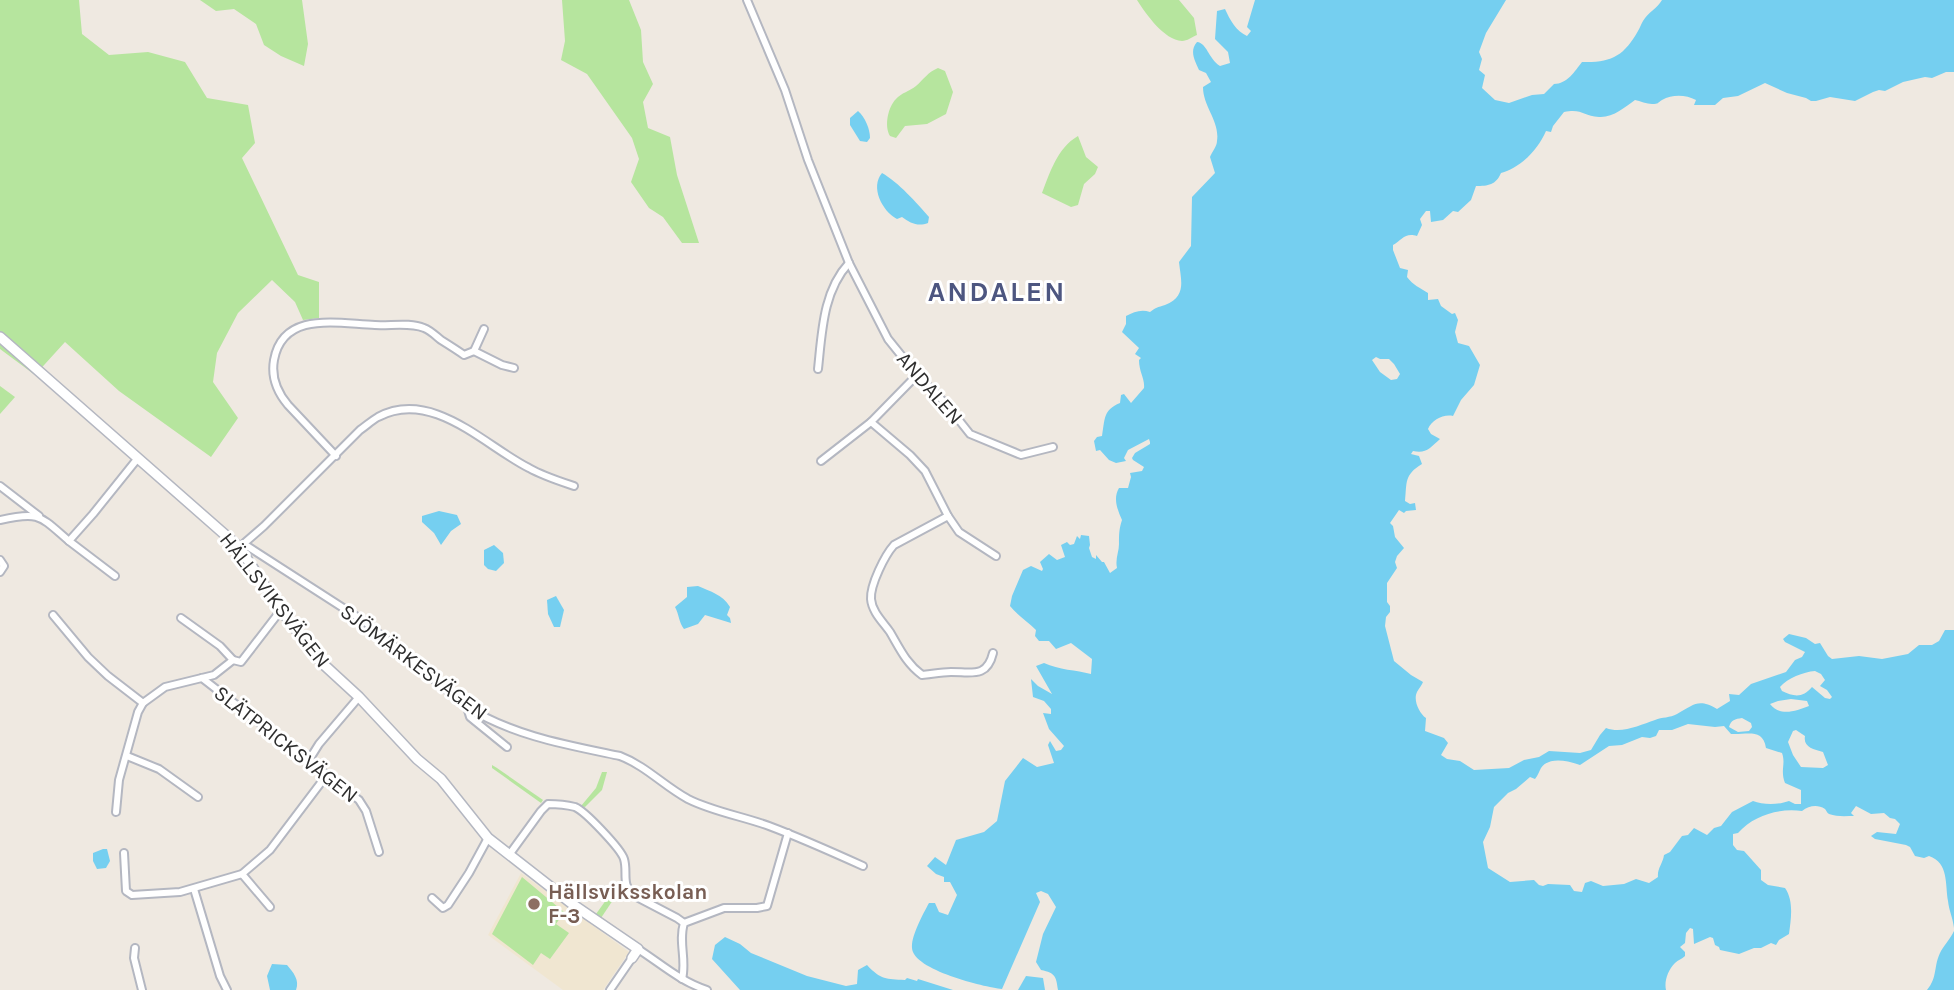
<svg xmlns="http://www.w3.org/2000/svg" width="1954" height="990" font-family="Karla,sans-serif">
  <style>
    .education { fill: #f0e6d1 }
    .green { fill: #b6e59e }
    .water { fill: #75cff0; fill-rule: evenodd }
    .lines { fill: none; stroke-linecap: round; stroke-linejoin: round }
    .street-casing { stroke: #b4b7c1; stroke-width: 10 }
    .secondary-casing { stroke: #b4b7c1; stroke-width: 12 }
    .street { stroke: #fff; stroke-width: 6 }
    .secondary { stroke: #fff; stroke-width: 9 }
    .education-dot { fill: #8d6e63; stroke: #fff; stroke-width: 2.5 }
    .labels { text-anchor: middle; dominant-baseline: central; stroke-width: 6; stroke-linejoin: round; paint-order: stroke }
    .street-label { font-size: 21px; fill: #2e2e2e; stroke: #fff }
    .education-label { font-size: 21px; font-weight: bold; fill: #785e54; stroke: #fff; text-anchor: start }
    .district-label { font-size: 28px; font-weight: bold; letter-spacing: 2px; fill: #4d5680; stroke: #fff }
  </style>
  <rect width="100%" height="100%" fill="#efe9e1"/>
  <path class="education" d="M521 873 629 952 603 990H563L488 935Z"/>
  <g class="green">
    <path d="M0 0H79L82 34 109 55 148 52 185 62 207 98 248 105 255 143 242 158 298 275 319 282V318L303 320 295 302 272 280 238 313 217 353 213 382 238 418 211 457 119 391 65 342 35 375 0 349Z"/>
    <path d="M200 0H302L308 44 304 66 281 56 264 45 256 24 234 9 216 11Z"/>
    <path d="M562 0H629L641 30 643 62 653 84 643 102 648 128 670 137 677 175 699 243H682L663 217 649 208 631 182 639 159 632 138 587 74 561 60 565 41Z"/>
    <path d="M1137 0H1179L1194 18 1197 35C1192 37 1187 41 1182 41 1164 40 1146 14 1137 0Z"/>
    <path d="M938 68 945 71 953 92 946 114 927 124 905 126 896 138 890 136C884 126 888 107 896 99 901 93 910 91 916 86 924 79 928 72 938 68Z"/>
    <path d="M1078 136 1086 157 1098 167 1095 174 1084 184 1078 205 1071 207 1042 193C1050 173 1057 148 1078 136Z"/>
    <path d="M0 386 15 397 0 414Z"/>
    <path d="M492 765 497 768 543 800 541 803 492 768Z"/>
    <path d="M602 772H607L602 790 585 807 581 806 596 788Z"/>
    <path d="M522 877 564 912 556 924 569 933 550 959 541 953 533 965 492 934Z"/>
    <path d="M619 882V891L601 918 596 914Z"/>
  </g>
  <g class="water">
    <path d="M1255 0H1506L1486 33 1479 52 1482 59 1479 70 1485 75 1482 88 1495 100 1509 103 1532 95 1544 94 1554 84C1567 84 1575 71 1582 62 1611 63 1624 56 1638 31 1640 28 1641 24 1643 21 1648 12 1657 9 1662 0H1954V72H1946L1932 78 1925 77 1903 82 1885 91 1879 90 1873 92 1855 101 1830 97 1816 101H1811L1806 98 1787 93 1765 83 1738 96 1723 98 1715 105H1694L1696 100C1686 95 1673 94 1662 100 1657 103 1659 104 1652 104 1647 104 1640 101 1635 100 1625 107 1613 118 1599 117 1583 116 1582 108 1564 112L1553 126 1551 132 1546 131C1538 150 1520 168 1501 173 1496 185 1488 186 1476 186L1471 200 1458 212 1453 211 1443 220 1431 222 1430 211H1426L1420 219 1422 225 1417 236C1405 232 1402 240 1393 245V250L1400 268 1408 270 1407 277C1413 285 1420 288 1428 293V300L1438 299 1441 306 1452 314 1455 313 1458 320 1455 332 1458 343 1469 346 1480 365 1474 385 1461 400 1453 416C1443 414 1432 420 1428 429L1431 434 1440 439C1430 448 1426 454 1413 451L1411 454 1419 456 1422 464C1404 475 1407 482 1405 501L1410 504 1415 503 1416 510 1406 511 1404 513 1399 510 1390 523 1393 526 1395 537 1404 548 1397 556 1395 562 1397 568 1387 583V602L1390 606V612L1386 617 1385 626 1394 661 1411 675 1423 682C1422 685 1419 688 1417 692 1413 700 1419 713 1426 718L1425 731 1444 738 1448 743 1441 755 1447 759 1460 761 1474 770 1509 768 1524 760 1539 757 1549 751 1580 753 1591 750 1600 735 1606 728C1622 734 1640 725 1655 720 1662 717 1670 718 1677 714 1694 705 1698 698 1717 709L1730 701 1729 694 1739 695 1751 684 1786 672 1795 660 1802 657 1805 652 1785 642 1783 639 1789 634 1806 638 1815 644 1820 643 1828 656 1832 659 1859 656 1882 659 1908 654 1919 645H1932L1939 641 1945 630H1954V928C1953 918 1949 911 1948 901 1945 884 1949 863 1929 856L1924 858 1915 856 1910 847 1906 845 1875 839 1871 836 1877 832 1896 834 1900 824 1895 819 1890 818 1884 813 1871 814 1856 806 1851 813 1854 816C1846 816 1837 817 1829 814 1827 813 1826 810 1825 809 1817 804 1809 806 1802 811 1779 808 1754 815 1738 833L1733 834V845L1737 850 1744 851 1761 870V880L1768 885 1785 888C1794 901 1791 919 1789 934L1779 940 1776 945 1771 943 1761 948H1754L1739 954 1720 950 1719 947 1715 945 1713 938 1710 937 1694 944 1693 929 1690 928 1686 933 1685 943 1680 947 1685 952V956C1682 959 1678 960 1675 963 1668 970 1664 981 1666 990H1058C1056 977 1056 973 1041 970L1036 962 1043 934 1056 907 1048 894 1041 891 1036 893 1040 902 1002 989C984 987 913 970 912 948 911 936 923 914 929 903H935L939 912 948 915 957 895 950 882H944V877L936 874 927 866 935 857 946 865 956 840 984 832 997 821 1005 781 1023 758 1037 767 1054 763 1048 745 1050 741 1056 751 1061 750 1064 746 1049 729 1043 713 1051 714V709L1044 701 1033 697 1031 679 1038 686 1052 694 1036 666 1044 663C1059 670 1076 670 1091 674L1092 659 1071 643 1056 649 1049 641H1039L1035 636 1036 630C1027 621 1017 615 1010 606L1012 596 1023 570 1031 566 1042 571 1043 569 1040 562 1049 554 1057 560 1065 557 1061 545 1067 542 1070 545 1074 544 1077 536 1080 539 1081 535 1089 536 1090 545 1089 548 1092 557 1096 559V555L1102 562H1104L1110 573 1117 568C1115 559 1119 552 1119 544 1119 534 1119 529 1122 520 1117 509 1113 498 1119 488H1128L1131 477 1130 473 1142 471 1144 467 1133 460 1132 458 1135 453 1150 444V442L1149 439 1128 450 1124 458 1126 461 1116 463 1109 460 1100 450 1096 451 1094 441 1097 437 1102 436C1105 419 1103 410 1120 403L1121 395 1124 394 1131 403 1144 388C1145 379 1139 372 1139 360L1141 358 1135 354 1139 348 1122 332 1126 324V316C1134 312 1141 309 1150 312 1155 308 1158 307 1165 305 1187 296 1181 281 1179 262L1191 246 1192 197 1215 173 1210 157C1212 152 1217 146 1217 141 1220 121 1203 107 1203 87L1211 82 1206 73 1199 70C1195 61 1189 51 1197 42 1207 43 1208 58 1220 66L1230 63 1228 52 1215 39 1217 11 1225 9C1230 20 1236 31 1247 36L1251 31 1247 27ZM1376 357 1380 359H1389L1394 364 1400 374 1397 379 1391 380 1380 372 1372 360ZM1815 671 1821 674 1825 680 1820 686 1827 690 1832 697 1830 699 1825 698 1812 687C1803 698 1794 697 1782 691L1780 687C1788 678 1803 672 1815 671ZM1791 699 1807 701 1809 706C1796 711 1780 717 1770 704L1778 701ZM1742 718 1751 723 1752 727 1749 731 1738 732 1729 727C1731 720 1735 719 1742 718ZM1688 724 1715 727 1724 726 1731 734C1747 735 1763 728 1766 748L1782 753C1786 764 1780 770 1785 783L1801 790V804H1795L1789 801C1778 805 1763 805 1753 801L1732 812 1721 826 1714 828 1707 835 1694 828 1688 835 1682 836 1670 852 1664 855C1663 863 1657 869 1658 877L1649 883 1636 879 1624 884 1603 886 1591 881 1585 883 1582 892 1574 891 1570 885 1548 884 1543 886 1539 885 1534 880 1510 882 1488 868 1483 842 1490 827 1494 807 1508 793 1516 789 1530 777 1535 779C1538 775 1539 772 1541 768 1549 756 1569 761 1580 765L1609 746 1622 745 1642 737 1650 738 1656 736 1659 730H1672ZM1796 730 1805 736C1803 747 1813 749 1823 752L1828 765 1823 768 1801 767 1793 755 1788 742 1793 731Z"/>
    <path d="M858 111C865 117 870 129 870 138L867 142 860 141 850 125V118Z"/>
    <path d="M882 173C898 182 917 203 929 217L928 223C918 227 910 223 902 217L897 219C882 211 870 187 882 173Z"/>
    <path d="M439 511 457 515 461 524 451 531 441 545 434 533 422 522V516Z"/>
    <path d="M494 545 503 553 504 563 496 571 488 569 484 565V550Z"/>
    <path d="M698 586C711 592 722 594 730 607L727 615 730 618 731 623 705 615 698 624 684 629C679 623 679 614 675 607L687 597V587Z"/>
    <path d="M556 596 564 610 560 627H554L548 614 547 600Z"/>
    <path d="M103 849H107L110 861 106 868 97 869 93 861V853Z"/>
    <path d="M1954 931V990H1927C1938 977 1933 966 1941 951 1945 944 1951 938 1954 931Z"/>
    <path d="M725 937 740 944 751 953 807 976 846 986 857 984 858 970 867 965C881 980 886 979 905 980L907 978 917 981 918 979 953 990H740L712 959 715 945Z"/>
    <path d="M272 964 287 965C293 972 300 980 296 990H270L267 976Z"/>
    <path d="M1026 976 1043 978 1045 990H1018Z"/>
  </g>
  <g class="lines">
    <defs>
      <g id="street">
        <path d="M747 0 785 90 808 160 849 263 888 339 917 375 947 405 970 434 1021 455 1053 447"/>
        <path d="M474 351 484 329"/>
        <path d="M818 369C822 332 823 291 849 263"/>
        <path d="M917 375 871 422 910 455 925 471 948 516 959 532 996 556"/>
        <path d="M336 456 288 405C277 392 271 377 274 360 283 310 339 324 375 325 390 326 410 322 424 328 430 330 436 336 441 340 449 345 457 350 464 355L474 351 502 365 514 368"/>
        <path d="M821 461 871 422"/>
        <path d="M0 486 39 516"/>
        <path d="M948 516 894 545C885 555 870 585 871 599 872 612 883 622 890 632 900 649 906 663 922 675 932 674 942 672 951 672 972 672 987 678 993 653"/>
        <path d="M0 520C40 511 40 516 69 541"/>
        <path d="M244 544 365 622 467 707C514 736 567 745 620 756 646 766 664 786 688 799 714 812 742 816 769 826 801 838 832 852 863 866"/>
        <path d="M241 546 264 526 360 430C366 426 371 421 378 417 432 388 485 446 529 468 543 476 559 481 574 486"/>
        <path d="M0 560 4 566 0 572"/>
        <path d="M115 576 69 541 93 514 138 458"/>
        <path d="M53 615 88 657 108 676 143 703 165 687 214 675 233 660 241 662 281 610"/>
        <path d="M181 618 220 646 233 660"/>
        <path d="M202 678 359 800 366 811 379 852"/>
        <path d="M467 707 470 717 507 747"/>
        <path d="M127 756 159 769 198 797"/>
        <path d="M309 760 319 744 359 697"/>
        <path d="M116 812 119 780 138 712 143 703"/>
        <path d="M124 853 126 891 132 895 180 892 242 874 270 850 326 776"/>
        <path d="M509 855 541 811 548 804C557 804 567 805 575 807 585 811 621 849 624 859 628 872 621 884 633 895L677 918 684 923"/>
        <path d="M242 874 270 907"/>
        <path d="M194 889 220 976 227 990"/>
        <path d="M432 898 443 908 448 905 469 873 488 838"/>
        <path d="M135 948 134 958 142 990"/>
        <path d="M638 949C660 963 681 982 707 990"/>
        <path d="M682 979C687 960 678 942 684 923L724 908H757L767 906 788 833"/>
        <path d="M610 990 632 958"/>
      </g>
      <path id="secondary" d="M0 337 239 547 281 610 322 663 359 697 417 759 441 779 488 838 575 906 638 949 632 958"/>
    </defs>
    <use href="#street" class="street-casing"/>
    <use href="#secondary" class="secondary-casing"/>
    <use href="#street" class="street"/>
    <use href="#secondary" class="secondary"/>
  </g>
  <circle class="education-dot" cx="534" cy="904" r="7"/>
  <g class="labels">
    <g class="street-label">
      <text transform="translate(930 388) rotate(49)">ANDALEN</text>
      <text transform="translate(275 600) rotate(52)">HÄLLSVIKSVÄGEN</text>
      <text transform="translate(414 662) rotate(37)">SJÖMÄRKESVÄGEN</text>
      <text transform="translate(286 744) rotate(38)">SLÄTPRICKSVÄGEN</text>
    </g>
    <g class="education-label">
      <text x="548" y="892">Hällsviksskolan<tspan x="548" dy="24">F-3</tspan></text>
    </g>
    <g class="district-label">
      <text x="997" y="291">ANDALEN</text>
    </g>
  </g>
</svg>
